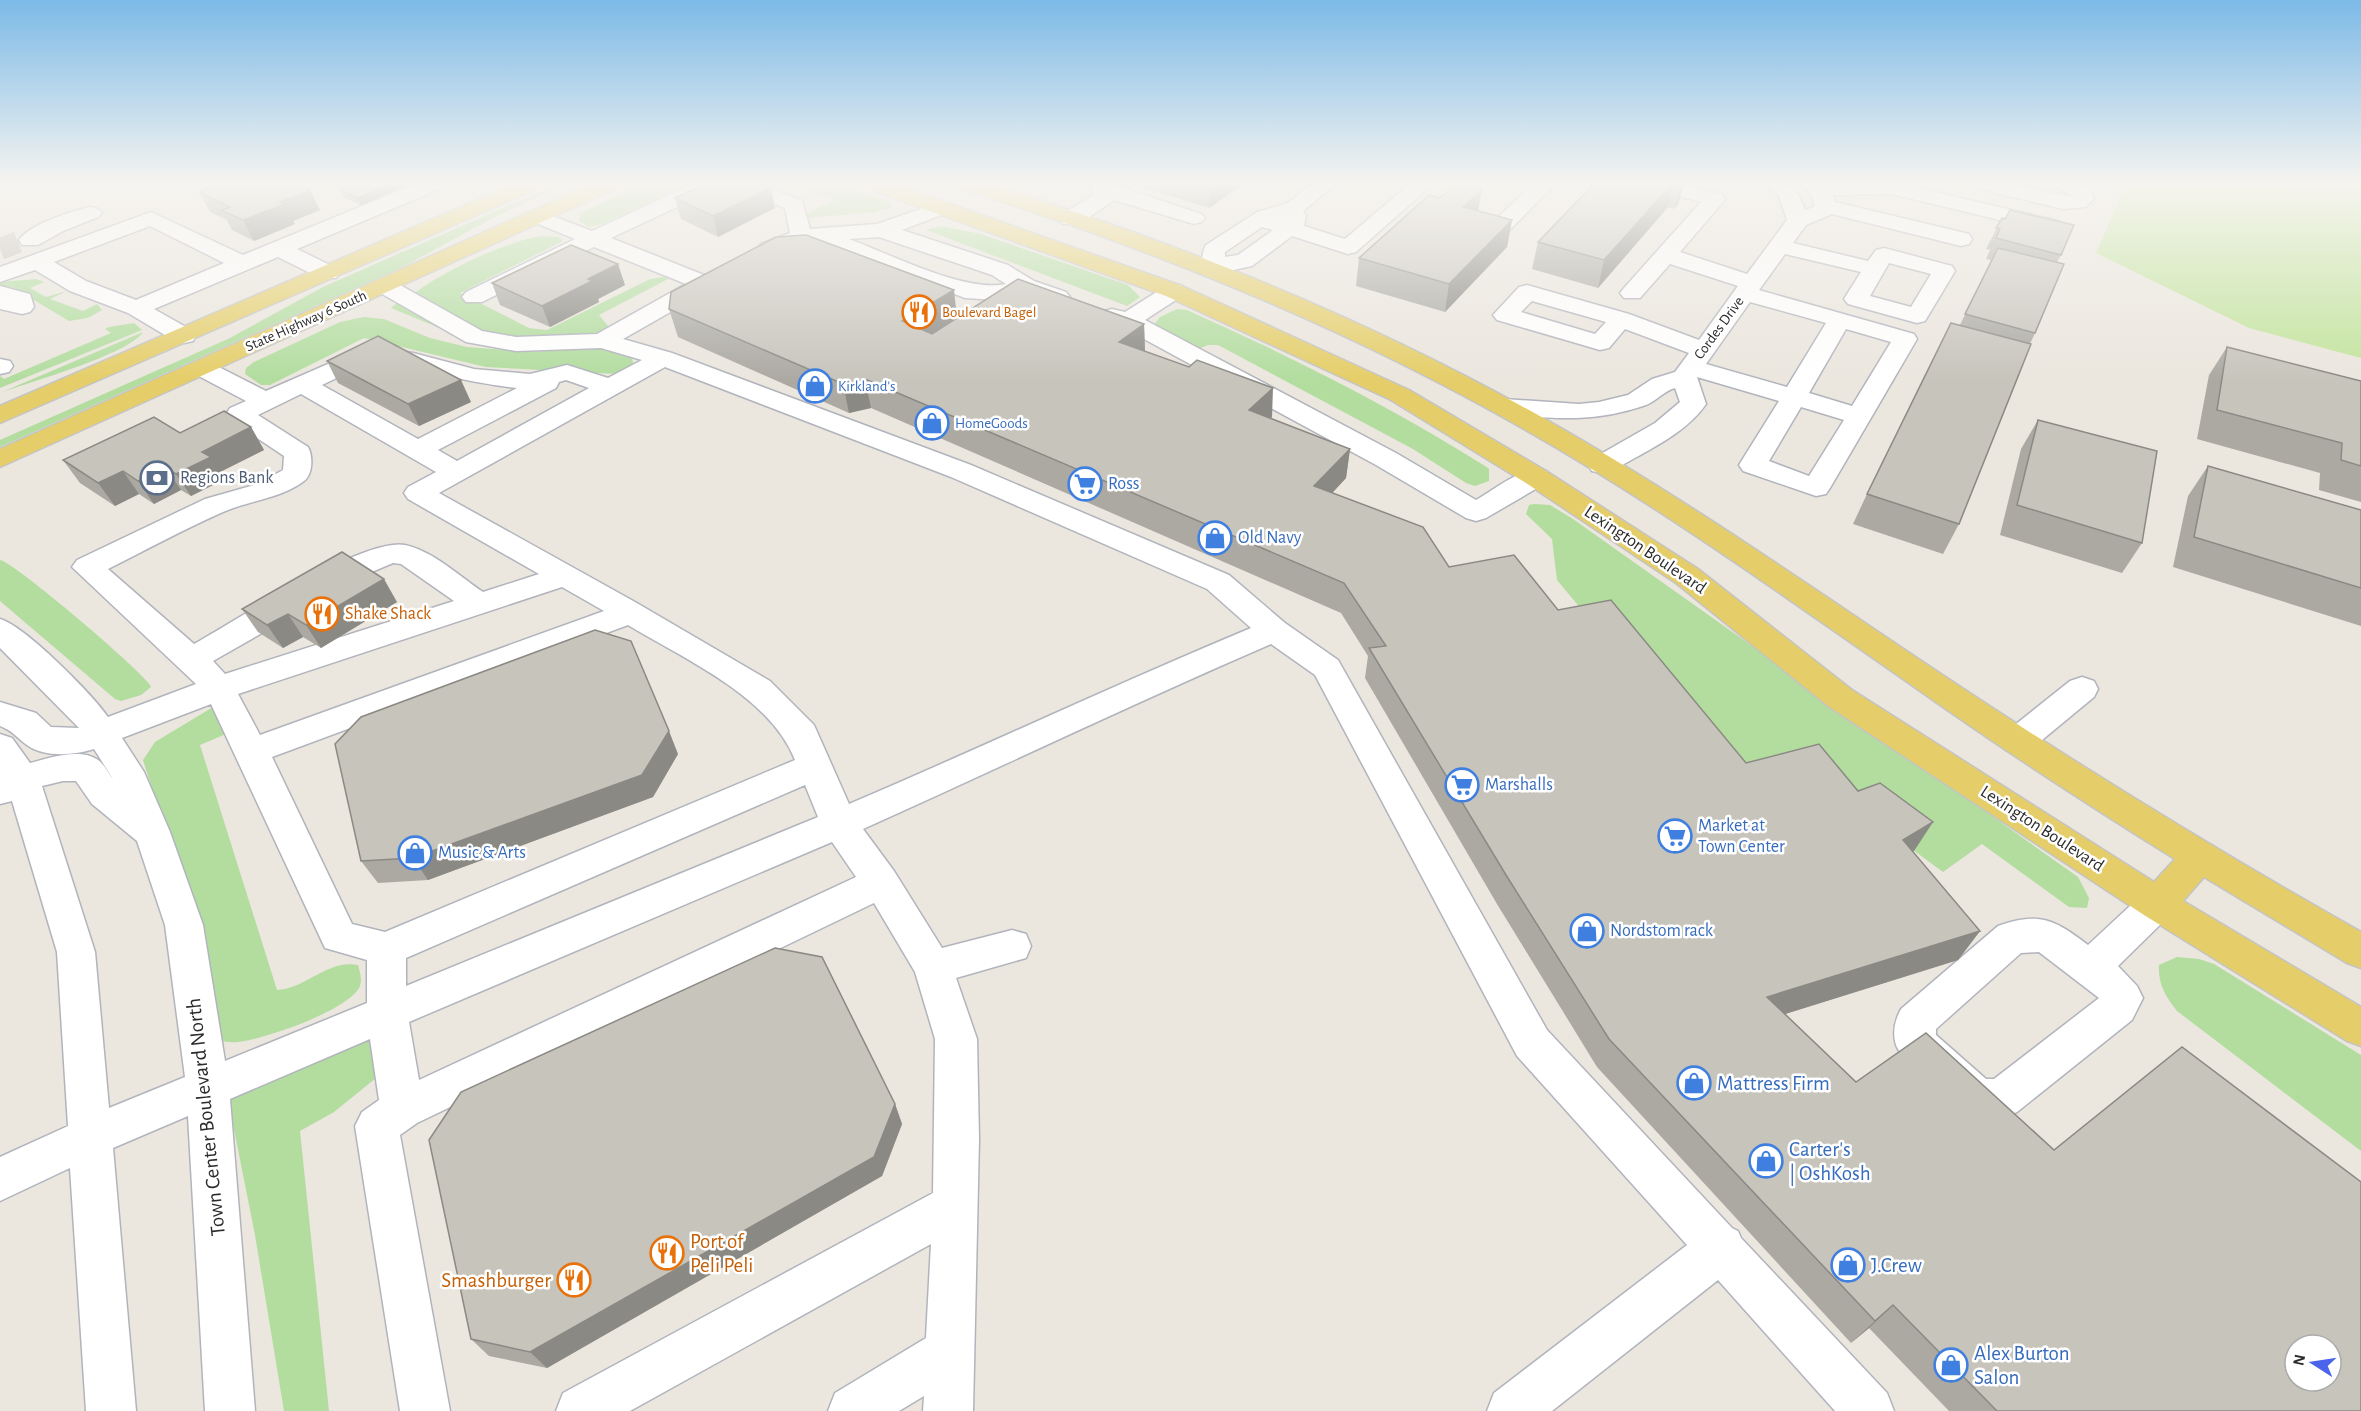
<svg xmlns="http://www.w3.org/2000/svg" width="2361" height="1411" font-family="'Alegreya Sans',sans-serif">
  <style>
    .green { fill: #b2dd9f }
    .pitch { fill: #c2e49c }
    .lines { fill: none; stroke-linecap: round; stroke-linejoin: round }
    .minor-tunnel { stroke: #c5c1ba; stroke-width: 22; stroke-dasharray: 22 11; stroke-linecap: butt }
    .minor-casing { stroke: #b2b4bd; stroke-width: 3 }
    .major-casing { stroke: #c4c4c4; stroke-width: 3 }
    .minor { fill: #fff; fill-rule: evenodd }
    .major { fill: #e5ce69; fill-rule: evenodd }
    .wall { fill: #aba9a2 }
    .shaded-wall { fill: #8b8984 }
    .building { fill: #c7c4bc; stroke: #8b8984; stroke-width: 1.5; fill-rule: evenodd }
    .labels { text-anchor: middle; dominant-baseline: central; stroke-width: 5; stroke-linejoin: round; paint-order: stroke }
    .far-food-label { font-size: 15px; fill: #c56008; stroke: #fff; text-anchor: start }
    .far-street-label { font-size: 15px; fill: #2b2b2b; stroke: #fff }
    .far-shop-label { font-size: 15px; fill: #366cbe; stroke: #fff; text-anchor: start }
    .service-label { font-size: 18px; fill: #4e5e75; stroke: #fff; text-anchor: start }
    .shop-label { font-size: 18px; fill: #366cbe; stroke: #fff; text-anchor: start }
    .street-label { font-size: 18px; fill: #2b2b2b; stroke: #fff }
    .food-label { font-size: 18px; fill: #c56008; stroke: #fff; text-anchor: start }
    .near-shop-label { font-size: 21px; fill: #366cbe; stroke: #fff; text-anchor: start }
    .near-street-label { font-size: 21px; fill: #2b2b2b; stroke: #fff }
    .near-food-label { font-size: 21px; fill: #c56008; stroke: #fff; text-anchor: start }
  </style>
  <rect width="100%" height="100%" fill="#ebe6de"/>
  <g class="green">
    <path d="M559 183H567L495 217 401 268 0 447V440L230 338 323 287Z"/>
    <path d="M644 183H691L602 224 589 227 579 221 580 214 585 211Z"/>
    <path d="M787 183H837L890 202 892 208 873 212 807 218 808 213 835 200Z"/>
    <path d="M941 226 981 234 1128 285 1140 297 1127 306 926 230Z"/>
    <path d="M542 236 559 237 563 241 460 293 529 328 547 330 650 279 664 277 668 279 599 315 609 327 596 337 512 342 437 327 391 308C396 302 405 301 411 296 439 273 506 241 542 236Z"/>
    <path d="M36 279 44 282 30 288 46 297 67 291 50 299 83 311 97 304 102 310 88 318 69 321 12 287 0 286V282Z"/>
    <path d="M1177 309 1187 310C1290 356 1390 406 1485 466L1489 469V481L1475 486 1466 483 1413 449 1218 345H1208L1198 349 1153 326 1160 317Z"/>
    <path d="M364 317 384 319 430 338 467 347 531 352 613 347 630 352 634 366 618 374 486 367 364 338 270 385H261L245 374 246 368 254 362 340 322Z"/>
    <path d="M134 323 142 330 0 388V376L4 379 111 333 105 329 109 327Z"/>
    <path d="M143 332C128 355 29 382 0 393Z"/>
    <path d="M1534 504 1550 505 1573 519 2078 877 2089 898 2087 908 2069 907 1982 844 1943 872 1860 811 1732 790 1557 580 1552 539 1526 514 1529 505Z"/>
    <path d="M0 560C14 562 147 675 151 687L141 695 121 701 115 699 0 601Z"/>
    <path d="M223 701 240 728 200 745 277 990C305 989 328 959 358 965 360 973 363 980 359 988 346 1011 265 1039 238 1042 231 1043 223 1041 215 1040L170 845 143 760 155 742Z"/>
    <path d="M2177 957 2199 959 2214 964 2361 1055V1151L2177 1011C2165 996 2158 984 2159 965Z"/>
    <path d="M374 1027 376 1078 334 1112 300 1131 329 1411H284L255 1235 227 1094Z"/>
  </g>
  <path class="pitch" d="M2133 183H2361V358L2249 328 2096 253 2123 191Z"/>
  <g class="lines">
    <path class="minor-tunnel" d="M0 249 18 242"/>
    <defs>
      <g id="minor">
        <path d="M418 183H447L444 187 297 249 336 268 339 273 336 278H320L278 257 154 309 193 331 196 336 193 341 184 343 175 341 128 313 70 291 35 270 0 282V267L151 212 243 255ZM150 226 224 263 136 300 86 281 54 262Z"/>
        <path d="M695 183H723L720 187 611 238 704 275H718L721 280 718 285 623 339 672 353 971 465 1229 575 1285 623 1338 660 1547 1030 1732 1228 1738 1231 1741 1238 1887 1393 1894 1411H1835L1718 1280 1552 1411H1487L1494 1393 1687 1245 1517 1056 1315 675 1271 644C1134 703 999 768 863 829L894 871 942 948 1012 930 1026 934 1031 946 1026 958 956 978 977 1039 979 1139 973 1411H923L924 1396 899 1411H828L835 1393 926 1338 931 1244 630 1411H556L563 1393 933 1193 935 1039 915 972 874 903 417 1123 400 1135 450 1411H400L355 1126 362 1112 379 1100 370 1039 230 1099 255 1411H205L188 1116 113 1148 136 1411H86L70 1168 0 1201V1157L68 1126 57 952 12 801 0 804V734L12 738 30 763C49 758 80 747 98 760 104 764 109 774 113 779L94 749C75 755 44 758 27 745 17 738 13 731 0 726V702L36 713 51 727 79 728 0 648V619C25 626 92 694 108 717L196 684 72 567 77 560 205 499 258 484 283 470 284 456 230 420 226 414 230 408 246 401 193 373 190 368 193 363 202 361 211 363 266 391 367 347 413 353 474 369 530 374 567 365 608 378 642 360 601 348 516 351 466 342 377 291 374 286 377 281H393L482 331 516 337 597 334 686 284 594 247 482 302H466L462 297 466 292 575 239 531 221 527 217 531 213H545L592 231ZM370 362C420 368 467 383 517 388L418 439 322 385ZM665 367 951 477 1207 589 1251 628C1116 684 983 747 849 804L814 725 770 681 635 602 439 493ZM566 380 589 388 457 461 438 450 556 388 559 382ZM301 394 436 472 408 487 404 493 408 499 539 574 483 592C459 576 433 551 405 545 364 537 235 621 194 644L108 569C146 550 184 529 223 512 250 500 280 499 304 481 313 474 313 456 308 447L258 415ZM393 563 401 564 454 601 225 674 213 661 362 576ZM562 587 604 611 260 735 238 694ZM628 625C684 659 770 696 795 760L385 932 352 924 272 757ZM211 704 325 948 367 960V1003L225 1061 203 925 170 832 144 772 122 738ZM63 781H76L92 804 137 841 165 925 185 1077 109 1108 95 952 42 786ZM805 785 818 817 406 986V958ZM832 842 856 877 419 1080 409 1022Z"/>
        <path d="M728 183H758L802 201 810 229 877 224 935 204H949L952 208 949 212 902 230 1008 265 1034 281 1066 292 1070 297 1066 302 1058 304 1025 293 996 300 965 298 818 241C799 243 780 258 761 254L758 249 761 244 790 233 785 208 731 187ZM879 237 992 275 1006 284C965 293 890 254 849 239Z"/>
        <path d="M1089 183H1109L1201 214 1205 218 1201 222 1194 224 1114 200 1079 224H1063L1060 219 1063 214 1095 194Z"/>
        <path d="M1313 183H1337L1303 211 1306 215 1304 226 1345 239 1411 183H1434L1356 252 1348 254 1292 236 1252 266 1210 275 1202 273 1199 268C1204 260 1201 253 1206 245L1257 212 1288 203ZM1262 227 1273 230 1238 255 1225 257V252Z"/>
        <path d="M1534 183H1556L1502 238C1490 240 1466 236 1459 226L1462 221 1470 220 1490 225Z"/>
        <path d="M1644 183H1679L1722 195 1725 199 1722 203 1680 252 1747 274 1787 220 1779 196 1761 183C1790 183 1794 182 1805 210L1814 207C1815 195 1807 192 1801 183H1919L1922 189 2058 221 2061 226 2058 231 2050 232 1892 194 1833 195 1835 202 1969 234 1972 239 1969 244 1961 246 1832 214 1806 225 1793 243 1868 261 1876 250 1884 248 1952 266 1955 271 1925 321 1917 323 1848 304 1844 299 1861 272 1785 254 1759 290 1914 334 1917 339 1830 488 1826 494 1816 496 1743 471 1739 465 1779 401 1697 377 1706 404C1685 435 1643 452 1612 471L1602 473 1592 471 1588 465 1592 459 1655 423 1680 402 1675 388C1663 391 1655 403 1643 406 1592 423 1556 418 1504 415L1495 412 1491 407 1495 402 1504 399 1579 404 1599 402 1628 395 1652 379 1675 372 1689 353 1625 329 1609 348 1600 350 1497 320 1493 315 1519 287 1527 285 1629 314 1699 340 1738 286 1670 264 1640 298H1624L1620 293 1624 288 1701 202 1647 187ZM1889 263 1931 274 1911 307 1870 296ZM1532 301 1606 322 1595 334 1521 312ZM1750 302 1826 323 1787 387 1706 364ZM1846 329 1891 342 1852 406 1809 393ZM1801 407 1844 420 1809 476 1769 461Z"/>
        <path d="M1968 183H2006L2073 197 2053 183C2071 183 2086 180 2094 198L2086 207 2063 209 1971 187Z"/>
        <path d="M91 207 98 209 102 213 98 217 63 231 38 245H22L19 240C30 224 72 211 91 207Z"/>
        <path d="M1174 284 1182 286 1185 291 1182 296 1145 320 1396 453 1476 500C1496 489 1522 465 1546 471L1550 477 1546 483 1486 518 1476 521 1466 518 1376 465 1120 326 1104 321 1100 316 1104 311 1112 309 1125 312 1166 286Z"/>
        <path d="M0 286 30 294 34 307 30 312 22 314 0 309Z"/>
        <path d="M0 359 10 361 13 366 9 372 0 374Z"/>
        <path d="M2082 677 2094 681 2098 689 2094 697 2030 750 2018 753 2006 750 2001 741 2006 732 2070 681Z"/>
        <path d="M2157 888 2170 893 2176 904 2170 915 2118 966 2137 986 2143 998 2132 1020 2017 1112C2005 1117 1990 1121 1977 1118 1959 1114 1902 1062 1896 1045 1892 1032 1895 1020 1901 1009L1998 926C2040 911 2055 920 2088 945L2144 893ZM2039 952 2099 998 1994 1079H1986L1936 1035V1029L2021 953Z"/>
      </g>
      <g id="major">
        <path d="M516 183H544L541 187 0 423V406Z"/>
        <path d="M594 183H622L619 187 0 467V449Z"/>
        <path d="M860 183H891L1182 286 1409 390 1546 471 1698 569 1852 690 2154 882 2175 859C2090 806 2005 751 1923 693 1792 602 1663 508 1524 429 1344 326 1153 249 956 187L953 183H986C1180 243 1368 319 1545 419 1685 498 1816 591 1950 680 2084 769 2221 853 2361 932V968L2347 963 2204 877 2183 901 2361 1007V1046L2347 1041 2144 915 1828 706 1676 583 1526 483 1391 400 1166 296 863 187Z"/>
      </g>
    </defs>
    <use href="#minor" class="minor-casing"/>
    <use href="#major" class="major-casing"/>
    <use href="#minor" class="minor"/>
    <use href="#major" class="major"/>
  </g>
  <g class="wall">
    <path d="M357 183H413L361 205 343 197 340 190Z"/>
    <path d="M1129 183H1245L1209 208Z"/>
    <path d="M1595 183H1684L1678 204 1674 209 1668 207 1598 288 1532 269 1538 242Z"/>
    <path d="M199 192 320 210 293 221 295 224 254 241 232 230 227 220 210 212Z"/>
    <path d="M675 198 775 208 718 237 681 219Z"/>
    <path d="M1478 211 1512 220 1507 247 1445 312 1356 286 1359 258Z"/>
    <path d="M2002 218 2061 255 2057 262 2035 333 2030 344 1959 524 1943 554 1853 524 1867 494 1960 325 1991 260 1986 259 1990 250 1986 249Z"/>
    <path d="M492 283 625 285 598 299 599 302 550 327 500 305Z"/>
    <path d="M669 309 1144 324 1145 351 1272 417 1270 418 1350 449 1346 478 1332 493 1449 567 1558 610 1746 763 1858 791 1933 822 1913 852 1980 931 1958 960 1785 1014 1856 1082 2054 1150 2361 1411H1949L1869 1328 1851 1343 1597 1067 1497 904 1365 678 1368 656 1341 613 871 408 849 413 678 337Z"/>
    <path d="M2227 347 2361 381V502L2319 490 2320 473 2197 439 2209 375Z"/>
    <path d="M327 361 471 402 419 426 338 383Z"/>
    <path d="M2038 420 2142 543 2122 573 2000 535 2021 449Z"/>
    <path d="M251 427 264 450 220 472 225 479 191 496 181 490 154 504 139 494 115 506 80 483 63 460 180 433Z"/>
    <path d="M2208 466 2361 510V626L2173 567 2188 496Z"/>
    <path d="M397 602 321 648 303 637 283 648 258 632 242 609Z"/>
    <path d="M678 754 653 797 428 880 378 883 361 861Z"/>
    <path d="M895 1104 902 1124 882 1176 547 1368 489 1356 471 1339Z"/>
  </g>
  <g class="shaded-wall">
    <path d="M393 183H405L406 186 361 205 358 198Z"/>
    <path d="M1216 183H1245L1209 208V188Z"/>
    <path d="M1673 183H1674L1668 207 1598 288 1604 260Z"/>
    <path d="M1681 183H1684L1678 204 1674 209Z"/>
    <path d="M771 188 775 208 718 237 713 216Z"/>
    <path d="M310 190 320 210 293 221 295 224 254 241 243 220 280 202Z"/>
    <path d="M1482 190 1477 216 1463 207Z"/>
    <path d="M1512 220 1507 247 1445 312 1449 284Z"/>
    <path d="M618 264 625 285 598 299 599 302 550 327 542 306 588 279Z"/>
    <path d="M954 290 957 318 907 350 902 321Z"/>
    <path d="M1144 324 1145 352 1119 342Z"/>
    <path d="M865 379 871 408 849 413 843 384Z"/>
    <path d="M461 380 471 402 419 426 408 404Z"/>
    <path d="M1273 388 1272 417 1247 440 1249 410Z"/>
    <path d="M251 427 264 450 220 472 225 479 191 496 176 474 202 452Z"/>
    <path d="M1350 449 1346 478 1311 516 1314 486Z"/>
    <path d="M166 468 181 490 154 504 138 481Z"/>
    <path d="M123 471 139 494 115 506 98 483Z"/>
    <path d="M384 579 397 602 321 648 306 625Z"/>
    <path d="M288 614 303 637 283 648 267 625Z"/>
    <path d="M669 731 678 754 653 797 428 880 413 858Z"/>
    <path d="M1933 822 1914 851 1885 869 1903 840Z"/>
    <path d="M1980 931 1958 960 1750 1025 1767 997Z"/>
    <path d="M895 1104 902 1124 882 1176 547 1368 530 1352Z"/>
    <path d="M1893 1305 1869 1328 1851 1343 1875 1321Z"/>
  </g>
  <g class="building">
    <path d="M222 183H295L310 190 280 202 285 204 243 220 221 210 230 207 199 192Z"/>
    <path d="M357 183H393L358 198 340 190Z"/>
    <path d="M707 183H756L771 188 713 216 675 198Z"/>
    <path d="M1194 183H1216L1209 188Z"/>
    <path d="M1457 183 1482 190 1463 207 1512 220 1449 284 1359 258 1429 195 1440 198Z"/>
    <path d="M1595 183H1673L1604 260 1538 242Z"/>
    <path d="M2010 210 2074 225 2061 255 1996 238 2000 229 1996 228 2002 218 2005 219Z"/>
    <path d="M806 235 954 290 902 321 932 334 1018 279 1144 324 1119 342 1189 367 1197 360 1273 388 1249 410 1350 449 1314 486 1423 527 1449 567 1514 555 1558 610 1611 600 1746 763 1819 744 1858 791 1880 783 1933 822 1903 840 1980 931 1767 997 1856 1082 1926 1033 2054 1150 2182 1047 2361 1182V1411H1997L1893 1305 1875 1321 1609 1039 1506 875 1369 648 1386 646 1344 583 865 379 843 384 669 309 671 292 776 237ZM2295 1345H2331V1381H2295Z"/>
    <path d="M571 245 618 264 588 279 592 281 542 306 492 283Z"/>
    <path d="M1998 248 2064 264 2035 333 1965 314Z"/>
    <path d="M1951 323 2031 344 1959 524 1867 494Z"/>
    <path d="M378 336 461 380 408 404 327 361Z"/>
    <path d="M2227 347 2361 381V466L2341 460 2342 443 2217 410Z"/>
    <path d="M224 411 251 427 202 452 211 457 176 474 166 468 138 481 123 471 98 483 63 460 154 417 180 433Z"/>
    <path d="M2038 420 2157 451 2142 543 2017 505Z"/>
    <path d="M2208 466 2361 510V588L2194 537Z"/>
    <path d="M342 552 384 579 306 625 288 614 267 625 242 609Z"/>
    <path d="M595 630 631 641 669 731 642 775 413 858 361 861 335 744 361 717Z"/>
    <path d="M775 948 822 957 895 1104 874 1157 530 1352 471 1339 429 1140 461 1092Z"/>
  </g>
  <linearGradient id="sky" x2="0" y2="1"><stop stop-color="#7cbae7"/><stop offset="0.48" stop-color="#f6f4f0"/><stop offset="1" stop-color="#f6f4f0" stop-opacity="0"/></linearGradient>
  <rect width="2361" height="381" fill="url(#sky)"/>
  <defs>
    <symbol id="restaurant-ring" viewBox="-11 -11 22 22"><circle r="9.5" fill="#fff" stroke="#e8710a" stroke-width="1.5"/><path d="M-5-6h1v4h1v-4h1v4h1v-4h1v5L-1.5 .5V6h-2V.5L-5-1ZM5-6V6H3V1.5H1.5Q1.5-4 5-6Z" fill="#e8710a"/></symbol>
    <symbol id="shop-ring" viewBox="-11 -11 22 22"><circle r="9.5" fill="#fff" stroke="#3f7fe0" stroke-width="1.5"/><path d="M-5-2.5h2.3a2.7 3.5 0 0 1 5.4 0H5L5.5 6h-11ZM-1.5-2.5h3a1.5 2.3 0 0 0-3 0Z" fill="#3f7fe0"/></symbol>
    <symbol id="bank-ring" viewBox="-11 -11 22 22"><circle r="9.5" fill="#fff" stroke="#5c6f8a" stroke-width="1.5"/><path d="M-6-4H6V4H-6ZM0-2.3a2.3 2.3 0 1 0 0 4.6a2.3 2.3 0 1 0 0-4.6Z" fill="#5c6f8a"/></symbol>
    <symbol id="supermarket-ring" viewBox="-11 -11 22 22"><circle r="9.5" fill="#fff" stroke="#3f7fe0" stroke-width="1.5"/><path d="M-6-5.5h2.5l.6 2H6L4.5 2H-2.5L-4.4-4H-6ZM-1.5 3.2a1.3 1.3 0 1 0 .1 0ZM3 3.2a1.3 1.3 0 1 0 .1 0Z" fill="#3f7fe0"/></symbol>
  </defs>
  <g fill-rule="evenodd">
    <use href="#restaurant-ring" x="900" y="293" width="38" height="38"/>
    <use href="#shop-ring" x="796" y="367" width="38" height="38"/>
    <use href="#shop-ring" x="913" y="404" width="38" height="38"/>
    <use href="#bank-ring" x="138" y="459" width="38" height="38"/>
    <use href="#supermarket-ring" x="1066" y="465" width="38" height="38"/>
    <use href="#shop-ring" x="1196" y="519" width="38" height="38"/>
    <use href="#restaurant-ring" x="303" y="595" width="38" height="38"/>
    <use href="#supermarket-ring" x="1443" y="766" width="38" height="38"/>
    <use href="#supermarket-ring" x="1656" y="817" width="38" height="38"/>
    <use href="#shop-ring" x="396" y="834" width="38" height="38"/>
    <use href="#shop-ring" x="1568" y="912" width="38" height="38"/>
    <use href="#shop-ring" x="1675" y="1064" width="38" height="38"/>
    <use href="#shop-ring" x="1747" y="1142" width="38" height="38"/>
    <use href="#restaurant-ring" x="648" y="1234" width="38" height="38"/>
    <use href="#shop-ring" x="1829" y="1246" width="38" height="38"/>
    <use href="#restaurant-ring" x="555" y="1261" width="38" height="38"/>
    <use href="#shop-ring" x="1932" y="1346" width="38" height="38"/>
  </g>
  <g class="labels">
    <g class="far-food-label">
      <text x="942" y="312">Boulevard Bagel</text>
    </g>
    <g class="far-street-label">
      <text transform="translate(306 321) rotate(-24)">State Highway 6 South</text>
      <text transform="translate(1719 328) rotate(-54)">Cordes Drive</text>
    </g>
    <g class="far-shop-label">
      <text x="838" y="386">Kirkland's</text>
      <text x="955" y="423">HomeGoods</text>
    </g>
    <g class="service-label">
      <text x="180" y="478">Regions Bank</text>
    </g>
    <g class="shop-label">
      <text x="1108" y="484">Ross</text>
      <text x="1238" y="538">Old Navy</text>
      <text x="1485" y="785">Marshalls</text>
      <text x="1698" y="826">Market at<tspan x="1698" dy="21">Town Center</tspan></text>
      <text x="438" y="853">Music &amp; Arts</text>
      <text x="1610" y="931">Nordstom rack</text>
    </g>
    <g class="street-label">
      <text transform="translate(1645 550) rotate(34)">Lexington Boulevard</text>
      <text transform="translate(2042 829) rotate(33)">Lexington Boulevard</text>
    </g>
    <g class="food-label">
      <text x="345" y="614">Shake Shack</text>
    </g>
    <g class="near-shop-label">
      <text x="1717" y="1083">Mattress Firm</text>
      <text x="1789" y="1149">Carter's<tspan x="1789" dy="24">| OshKosh</tspan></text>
      <text x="1871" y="1265">J.Crew</text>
      <text x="1974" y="1353">Alex Burton<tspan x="1974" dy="24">Salon</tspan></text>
    </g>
    <g class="near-street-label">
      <text transform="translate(206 1117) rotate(-96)">Town Center Boulevard North</text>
    </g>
    <g class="near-food-label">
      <text x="690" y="1241">Port of<tspan x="690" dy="24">Peli Peli</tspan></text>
      <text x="551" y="1280" text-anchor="end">Smashburger</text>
    </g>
  </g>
  <g transform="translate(2313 1363) rotate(282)"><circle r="28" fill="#ffffff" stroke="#aaaaaa" stroke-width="1.5"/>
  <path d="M0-4.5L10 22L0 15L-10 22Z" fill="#4c63eb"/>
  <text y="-9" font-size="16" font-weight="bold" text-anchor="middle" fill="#2b2b2b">N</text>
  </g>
</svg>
